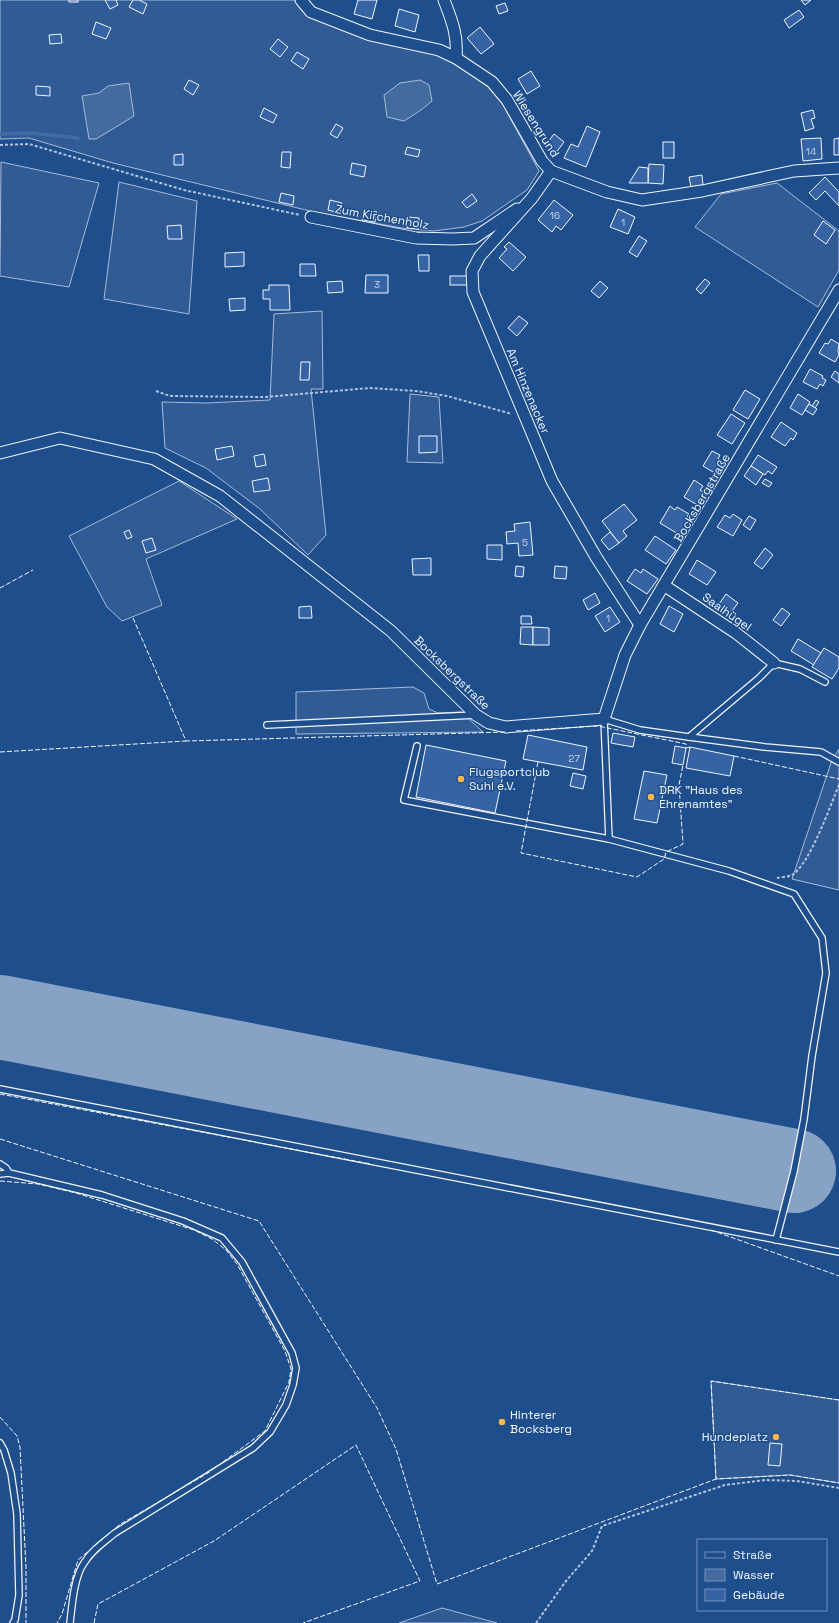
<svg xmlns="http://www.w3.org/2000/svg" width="839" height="1623" font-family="'Space Grotesk',sans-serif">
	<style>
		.built { fill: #305b95; stroke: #a8bbd7 }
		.water { fill: #446ba0; stroke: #a8bbd7 }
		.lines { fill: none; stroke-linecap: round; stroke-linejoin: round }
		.stream { stroke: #446ba0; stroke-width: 3.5 }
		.runway { stroke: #88a2c6; stroke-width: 84 }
		.building { fill: #3563a3; stroke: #f2f6ff }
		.lane-casing { stroke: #f2f6ff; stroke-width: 8 }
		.street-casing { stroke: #f2f6ff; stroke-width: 13 }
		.path { stroke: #b3c4dc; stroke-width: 2; stroke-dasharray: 3 2; stroke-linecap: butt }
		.lane { stroke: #1f4e8c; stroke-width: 5.5 }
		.street { stroke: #1f4e8c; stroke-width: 11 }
		.fence { stroke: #f2f6ff; stroke-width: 1; stroke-dasharray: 5 2; stroke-linecap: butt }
		.poi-dot { fill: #ffb74d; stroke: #1f4e8c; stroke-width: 1.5 }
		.labels { text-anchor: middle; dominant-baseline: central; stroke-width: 3; stroke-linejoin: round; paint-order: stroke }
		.number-label { font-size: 10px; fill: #c3d1e8 }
		.street-label { font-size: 12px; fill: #f2f6ff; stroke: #1f4e8c }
		.poi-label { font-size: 12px; fill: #f2f6ff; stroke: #1f4e8c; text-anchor: start }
	</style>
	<rect width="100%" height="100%" fill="#1f4e8c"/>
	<g class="built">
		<polygon points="0,0 294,0 307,16 369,40 437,55 465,69 487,86 502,103 539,171 527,190 482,221 464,227 434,231 401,228 310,211 113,163 29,138 0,139"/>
		<polygon points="1,162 99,183 69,287 0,276"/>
		<polygon points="119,182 197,201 189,314 104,299"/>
		<polygon points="777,183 839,231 839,270 818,307 695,227 721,194"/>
		<polygon points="322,311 323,389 311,389 326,535 308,555 260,509 206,468 165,448 162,402 207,403 270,400 274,314"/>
		<polygon points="410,394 439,397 443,463 407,462"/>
		<polygon points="179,481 237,519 146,559 162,605 122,621 107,607 69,536"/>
		<polygon points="413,687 424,693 429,709 438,713 461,712 483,732 296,734 296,692"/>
		<polygon points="839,749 839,890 792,879 832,760"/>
		<polygon points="711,1381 839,1400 839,1483 790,1475 716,1479"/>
		<polygon points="442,1608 497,1623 399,1623"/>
	</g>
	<g class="water">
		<polygon points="420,80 429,85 432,101 421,110 404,121 387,117 384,95 400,83"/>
		<polygon points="129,83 134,116 96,139 89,139 82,96 99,93 108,86"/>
	</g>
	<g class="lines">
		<polyline class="stream" points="0,134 30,133 78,138"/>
		<polyline class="runway" points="0,1017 794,1171"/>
	</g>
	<g class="building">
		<rect x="69" y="0" width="9" height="2"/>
		<polygon points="105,0 116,0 118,5 110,9"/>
		<polygon points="133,0 139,0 147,4 143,14 129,7"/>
		<polygon points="358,0 377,0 372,19 354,14"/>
		<polygon points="801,0 811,0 805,5"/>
		<polygon points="505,3 508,11 499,14 496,6"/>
		<polygon points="399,9 419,15 415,32 395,26"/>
		<polygon points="799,10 804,17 789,28 784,20"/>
		<polygon points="96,22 111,28 106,39 92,34"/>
		<polygon points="480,27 494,44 481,54 467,38"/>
		<polygon points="61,34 62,43 50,44 49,35"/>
		<polygon points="278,39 288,47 280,57 270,49"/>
		<polygon points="297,52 309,59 303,69 291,61"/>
		<polygon points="531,71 540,86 527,94 518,79"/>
		<polygon points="189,80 199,85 193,95 184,89"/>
		<polygon points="36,86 50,87 50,96 36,95"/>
		<polygon points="264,108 277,115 273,123 260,117"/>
		<polygon points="813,110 815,118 811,119 814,128 805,131 801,113"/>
		<polygon points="336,124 343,128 337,138 330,134"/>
		<polygon points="587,126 600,132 586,167 564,158 571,144 578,147"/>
		<polygon points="554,134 564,142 555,154 545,146"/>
		<polygon points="821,138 822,159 803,161 801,139"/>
		<polygon points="839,138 839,155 834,155 834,139"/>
		<rect x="663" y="142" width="11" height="16"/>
		<polygon points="407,147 420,150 418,157 405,154"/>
		<polygon points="282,152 291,152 290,168 281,167"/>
		<polygon points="183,154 183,165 174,165 174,155"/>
		<polygon points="352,163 366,166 364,177 350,174"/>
		<polygon points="649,164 664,165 663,184 648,183"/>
		<polygon points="639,167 648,168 648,183 629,183"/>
		<polygon points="702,175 703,185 691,187 689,177"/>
		<polygon points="825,177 839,192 839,206 825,191 816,200 809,193"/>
		<polygon points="281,193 294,196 293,205 279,202"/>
		<polygon points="472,194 477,201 467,208 462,202"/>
		<polygon points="330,200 342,203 340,213 328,210"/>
		<polygon points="554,200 573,215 561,230 556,226 552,232 538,220"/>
		<polygon points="618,209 635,217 628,234 610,227"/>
		<polygon points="364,210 377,212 375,222 362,220"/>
		<polygon points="408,217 419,218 419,229 407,228"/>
		<polygon points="823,221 835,230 826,244 814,235"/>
		<polygon points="181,225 182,239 168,239 167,226"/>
		<polygon points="639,236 647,241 637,257 629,252"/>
		<polygon points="509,242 526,257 513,271 499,258 507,249 504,247"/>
		<polygon points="244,252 244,266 225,267 225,253"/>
		<polygon points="418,255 429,255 429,271 419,271"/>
		<polygon points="300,264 315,264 316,276 300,276"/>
		<polygon points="366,275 388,275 388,293 365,293"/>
		<rect x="450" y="276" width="17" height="9"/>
		<polygon points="705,279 710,283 701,294 696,289"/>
		<polygon points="342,281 343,292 328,293 327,282"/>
		<polygon points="600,281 608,288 599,298 591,291"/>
		<polygon points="269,285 289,285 290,310 270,310 270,299 263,299 263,290 269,290"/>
		<polygon points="245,298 245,310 230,311 229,299"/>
		<polygon points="519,316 528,323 517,336 508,328"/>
		<polygon points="831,339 839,344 838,351 839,355 835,362 819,353 825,343 828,344"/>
		<polygon points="301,362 310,362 309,380 300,380"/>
		<polygon points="810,369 823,376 822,378 826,380 823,386 820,384 817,389 803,382"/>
		<polygon points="835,371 839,374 839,383 831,377"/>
		<polygon points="745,390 760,399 748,419 733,410"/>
		<polygon points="798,394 810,402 802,415 790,408"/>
		<polygon points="816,400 819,402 815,408 812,406"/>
		<polygon points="809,404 817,409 813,415 805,410"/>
		<polygon points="731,414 745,423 732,444 717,435"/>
		<polygon points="781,422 797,433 793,440 791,438 785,446 771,437"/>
		<polygon points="419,436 437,436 437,452 419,453"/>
		<polygon points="232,446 234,456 217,460 215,449"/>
		<polygon points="712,451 720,455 718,459 725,463 718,475 703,466"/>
		<polygon points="264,454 266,465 256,467 254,456"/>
		<polygon points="758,455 777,467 772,474 768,471 765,475 751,466"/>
		<polygon points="751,466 763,474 756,485 744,476"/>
		<polygon points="268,478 270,490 254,492 252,481"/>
		<polygon points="765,479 772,483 769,487 762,483"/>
		<polygon points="694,480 703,486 700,490 707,494 699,506 684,497"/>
		<polygon points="624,504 637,520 623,531 627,536 619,543 602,521"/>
		<polygon points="670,506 675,510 677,507 689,514 687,516 693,520 683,537 660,523"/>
		<polygon points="733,514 742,520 733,536 717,527 725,515 730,518"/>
		<polygon points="749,516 756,520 750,530 743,525"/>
		<polygon points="530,522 533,555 519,556 518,543 507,544 506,532 515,531 514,524"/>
		<polygon points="129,530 132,537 127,539 124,532"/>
		<polygon points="610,532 619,543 609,550 601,540"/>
		<polygon points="655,536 676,550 666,564 645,550"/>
		<polygon points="152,538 156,550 146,553 142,541"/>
		<polygon points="487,545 502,545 502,560 487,559"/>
		<polygon points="765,548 773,555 762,569 754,563"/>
		<polygon points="431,558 431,575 413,575 412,559"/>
		<polygon points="697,560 716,572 707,585 689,574"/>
		<polygon points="516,566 524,567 523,577 515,576"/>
		<polygon points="555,566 567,567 566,579 554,578"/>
		<polygon points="635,569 641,573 643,569 658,579 647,594 627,581"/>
		<polygon points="595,593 600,603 588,610 583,600"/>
		<polygon points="726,594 738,603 729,615 717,607"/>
		<polygon points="311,606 312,618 299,618 299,607"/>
		<polygon points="669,606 683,614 674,632 660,624"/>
		<polygon points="610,607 620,622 605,632 595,616"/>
		<polygon points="782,608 790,614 781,626 773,620"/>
		<polygon points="521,616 531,616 532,624 521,624"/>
		<polygon points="521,627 533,627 533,645 520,644"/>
		<polygon points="533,627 549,628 549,645 533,645"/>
		<polygon points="798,639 821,653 814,665 791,651"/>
		<polygon points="824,648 839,657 839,668 832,679 812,667"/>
		<polygon points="613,733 635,737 633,747 611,743"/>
		<polygon points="528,735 587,747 583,770 523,759"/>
		<polygon points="426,745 506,761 495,813 416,797"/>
		<polygon points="675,746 686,748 683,765 672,763"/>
		<polygon points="690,747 734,756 730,776 686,768"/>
		<polygon points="644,771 667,775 657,823 634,819"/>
		<polygon points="573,773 586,776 583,789 570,786"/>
		<polygon points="770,1443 782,1444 780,1466 768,1465"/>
	</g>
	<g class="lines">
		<defs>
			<g id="lane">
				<polyline points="267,725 476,715"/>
				<polyline points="689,737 765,747 821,752 839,762"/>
				<polyline points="417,746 404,800 609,839 604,719 640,730 689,737 759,678 774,663 800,669 825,682"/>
				<polyline points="609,839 729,871 794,894 822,938 826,973 812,1056 804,1119 794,1171 776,1240"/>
				<polyline points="0,1089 839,1252"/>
				<path d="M0,1164L6,1168L9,1173L102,1195L183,1221L222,1238L242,1262L292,1353L296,1368L293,1385L286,1405L270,1432L253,1448L115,1533C104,1542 92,1550 84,1563C74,1577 72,1605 70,1623"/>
				<polyline points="0,1174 9,1173"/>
				<polyline points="0,1443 4,1450 11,1473 17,1514 19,1595 15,1620 13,1623"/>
			</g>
			<g id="street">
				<polyline points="301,0 311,12 370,35 439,50 456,58 492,82 507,100 542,161 551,171 607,192 642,200 702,191 794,171 839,168"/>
				<path d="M444,0C452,21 458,35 456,58"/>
				<polyline points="551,171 532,198 480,256 472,271 473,292 552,481 596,557 640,625"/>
				<polyline points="311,217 416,238 453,239 474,238 517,209"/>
				<polyline points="0,453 60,438 154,459 220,496 391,631 476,715 489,723 506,727 604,719 625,655 640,625 839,290"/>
				<polyline points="665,586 736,633 774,663"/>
			</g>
		</defs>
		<use href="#lane" class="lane-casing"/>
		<use href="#street" class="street-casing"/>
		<g class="path">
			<polyline points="0,145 29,144 184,190 300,215"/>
			<polyline points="156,391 170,396 265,397 370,388 416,391 447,396 512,414"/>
			<path d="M777,878C781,877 788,877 792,875C810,864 830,806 839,785"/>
			<polyline points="536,1623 566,1581 592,1551 602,1526 725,1485 765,1480 797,1481 839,1488"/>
		</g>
		<use href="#lane" class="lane"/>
		<use href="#street" class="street"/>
		<g class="fence">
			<polyline points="0,588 33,570"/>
			<polyline points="133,618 186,741 506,732"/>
			<polyline points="516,731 598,726 686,744 686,748 690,747"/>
			<polyline points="0,752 186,741"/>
			<polyline points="734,756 839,779"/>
			<polyline points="538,762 521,853 637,877 664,859 666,852 683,844 679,785 683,765"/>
			<polyline points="0,1094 371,1164"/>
			<polyline points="0,1139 259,1221 377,1408 396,1449 437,1584 716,1479"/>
			<polyline points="0,1181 38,1184 76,1193 194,1230 212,1239 226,1250 237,1264 285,1351 291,1369 289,1382 265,1431 208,1473 119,1525 78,1560 62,1614 57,1623"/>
			<polyline points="711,1230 839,1276"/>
			<polyline points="839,1400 711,1381 716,1479 790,1475 839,1483"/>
			<polyline points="0,1417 17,1436 20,1447 26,1568 26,1623"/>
			<polyline points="94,1623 98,1604 214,1541 356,1445 420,1581 303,1623"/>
		</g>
	</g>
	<g class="poi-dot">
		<circle cx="461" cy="779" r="4"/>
		<circle cx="651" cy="797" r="4"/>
		<circle cx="502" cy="1422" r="4"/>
		<circle cx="776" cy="1437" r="4"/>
	</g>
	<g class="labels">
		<g class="number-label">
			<text x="811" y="151">14</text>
			<text x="555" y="215">16</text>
			<text x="623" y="222">1</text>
			<text x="377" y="284">3</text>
			<text x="525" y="542">5</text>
			<text x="608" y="618">1</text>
			<text x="574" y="758">27</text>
		</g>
		<g class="street-label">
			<text transform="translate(536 124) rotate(58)">Wiesengrund</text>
			<text transform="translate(382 217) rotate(10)">Zum Kirchenholz</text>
			<text transform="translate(528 391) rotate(67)">Am Hinzenacker</text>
			<text transform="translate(702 498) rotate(-60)">Bocksbergstraße</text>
			<text transform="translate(727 612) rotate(35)">Saalhügel</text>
			<text transform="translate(452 673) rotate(44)">Bocksbergstraße</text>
		</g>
		<g class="poi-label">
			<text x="469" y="772">Flugsportclub<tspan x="469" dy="14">Suhl e.V.</tspan></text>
			<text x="659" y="790">DRK "Haus des<tspan x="659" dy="14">Ehrenamtes"</tspan></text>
			<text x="510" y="1415">Hinterer<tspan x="510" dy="14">Bocksberg</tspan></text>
			<text x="768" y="1437" text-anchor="end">Hundeplatz</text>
		</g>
	</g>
	<rect x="697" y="1539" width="130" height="72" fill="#1f4e8c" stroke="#7391ba"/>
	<rect x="705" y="1552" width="20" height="6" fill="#1f4e8c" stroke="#7391ba"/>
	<text x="733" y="1559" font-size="12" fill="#f2f6ff">Straße</text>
	<rect x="705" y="1569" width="20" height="12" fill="#446ba0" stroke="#7391ba"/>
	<text x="733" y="1579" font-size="12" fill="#f2f6ff">Wasser</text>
	<rect x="705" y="1589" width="20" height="12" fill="#3563a3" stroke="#7391ba"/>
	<text x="733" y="1599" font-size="12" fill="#f2f6ff">Gebäude</text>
</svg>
